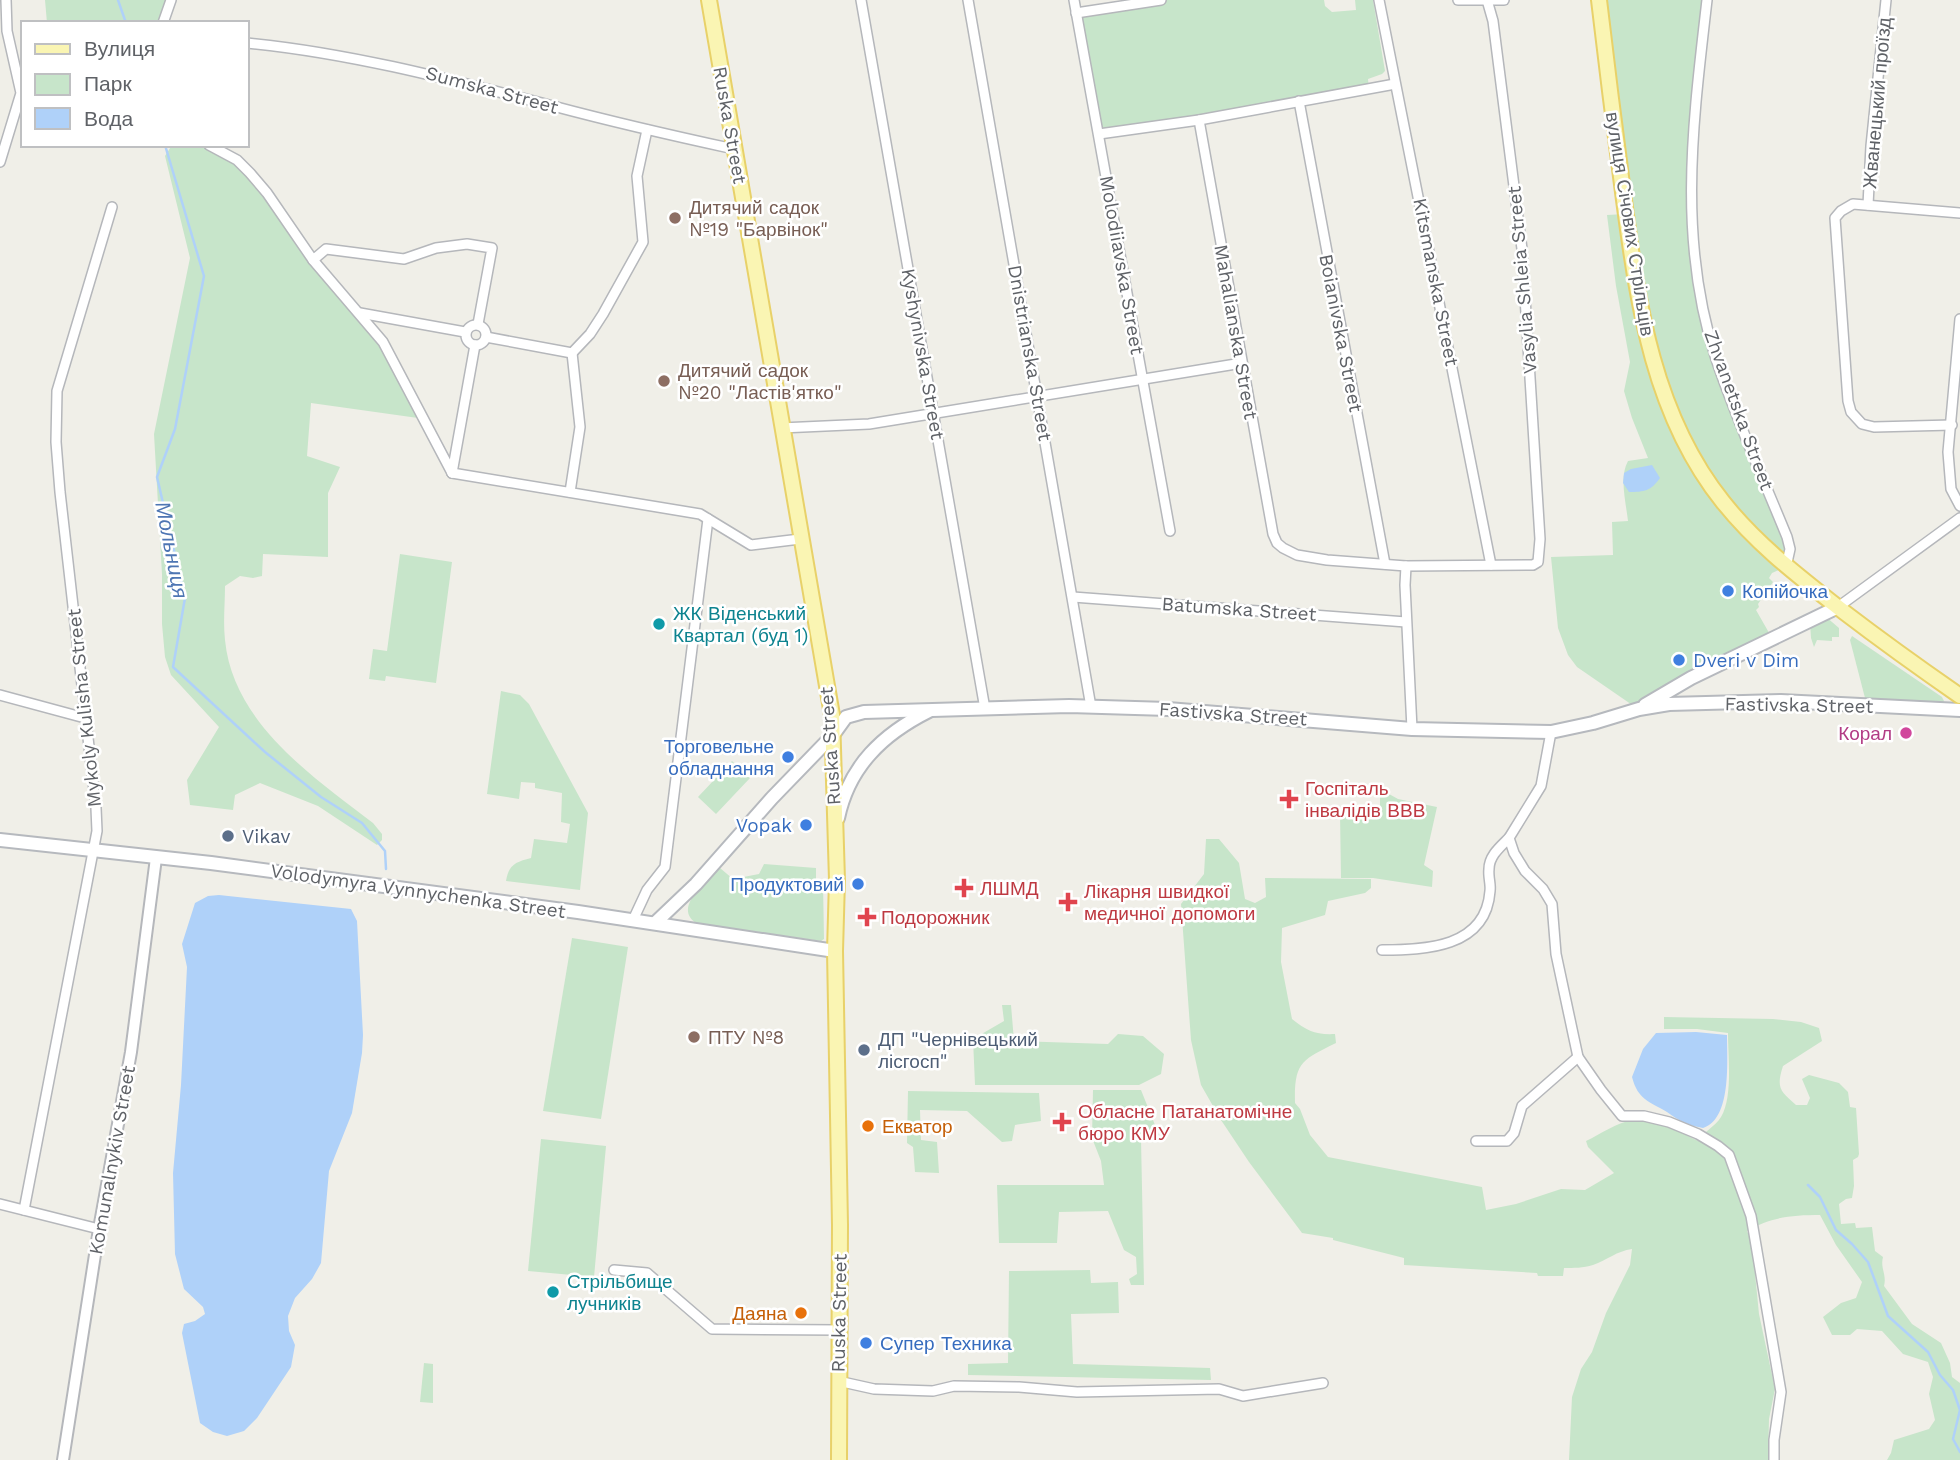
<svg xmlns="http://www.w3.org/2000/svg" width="1960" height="1460" font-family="'Work Sans',sans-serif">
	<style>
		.green { fill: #c7e5ca }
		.water { fill: #afd1f9 }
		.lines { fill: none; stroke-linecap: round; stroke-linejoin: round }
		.stream { stroke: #afd1f9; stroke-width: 2.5 }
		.minor-casing { stroke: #b5b7bb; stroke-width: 12 }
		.tertiary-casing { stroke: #b5b7bb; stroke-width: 14 }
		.secondary-casing { stroke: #b6b9be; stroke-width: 16 }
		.primary-casing { stroke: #e8d169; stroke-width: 18 }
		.minor { stroke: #fff; stroke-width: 9 }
		.tertiary { stroke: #fff; stroke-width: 10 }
		.secondary { stroke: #fff; stroke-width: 12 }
		.primary { stroke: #faf5b3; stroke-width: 14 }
		.education-dot { fill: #8d6e63; stroke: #fff; stroke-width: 2.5 }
		.shop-dot { fill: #3f7fe0; stroke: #fff; stroke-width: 2.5 }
		.culture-dot { fill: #0f9aa8; stroke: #fff; stroke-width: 2.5 }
		.hotel-dot { fill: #d1479c; stroke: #fff; stroke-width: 2.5 }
		.health-dot { fill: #e0444e; stroke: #fff; stroke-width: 2.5 }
		.service-dot { fill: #5c6f8a; stroke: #fff; stroke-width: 2.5 }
		.food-dot { fill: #e8710a; stroke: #fff; stroke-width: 2.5 }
		.labels { text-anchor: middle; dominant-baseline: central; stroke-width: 5; stroke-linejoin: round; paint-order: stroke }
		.street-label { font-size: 19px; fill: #5f6267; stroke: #fff }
		.education-label { font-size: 19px; fill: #785e54; stroke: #fff; text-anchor: start }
		.shop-label { font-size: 19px; fill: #366cbe; stroke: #fff; text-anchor: start }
		.culture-label { font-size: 19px; fill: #0d838f; stroke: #fff; text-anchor: start }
		.hotel-label { font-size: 19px; fill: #b23c85; stroke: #fff; text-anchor: end }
		.health-label { font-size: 19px; fill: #be3a42; stroke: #fff; text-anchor: start }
		.service-label { font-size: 19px; fill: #4e5e75; stroke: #fff; text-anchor: start }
		.food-label { font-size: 19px; fill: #c56008; stroke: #fff; text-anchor: start }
		.water-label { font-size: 21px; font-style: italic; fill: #4e76b3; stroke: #fff }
	</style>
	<rect width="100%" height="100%" fill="#f0efe8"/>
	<g class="green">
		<polygon points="45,0 171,0 163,23 47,23"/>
		<polygon points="1159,0 1324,0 1325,6 1332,12 1356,10 1355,0 1373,0 1385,71 1382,74 1368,79 1369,89 1099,135 1076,13"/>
		<path d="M1599,0H1707L1700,63L1692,239L1716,359L1787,538L1786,567L1772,573L1769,578L1773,582L1758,604L1759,607L1756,610L1772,638L1638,709L1577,667L1568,655L1558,628L1551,557L1613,555L1612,522L1628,521C1626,503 1619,477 1628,461L1648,458L1632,418L1624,391L1630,362L1616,286L1607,215L1625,214Z"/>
		<path d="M172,145H210L237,160L380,343L418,418L311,403L307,456L340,467L328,493V557L263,554L262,576L253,578L240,576L225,586C225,604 223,622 225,640C233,723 313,777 373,823L382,834V840L377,845L318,806L260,783L235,795L233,810L190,805L187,780L219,727L171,675L165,657L162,624V574L154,434L190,258L165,156Z"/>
		<polygon points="400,554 452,562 436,683 386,676 385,681 369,679 373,649 387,651"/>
		<polygon points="1825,616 1839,628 1839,637 1832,637 1832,641 1817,640 1814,647 1811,638 1810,623"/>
		<polygon points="1852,636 1942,697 1944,701 1942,704 1871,701 1865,698 1850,640"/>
		<path d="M501,691L520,695L529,704L588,813L580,890L506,881C509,864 516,862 531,858L534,839L567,843L570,824L561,822L562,793L535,788V783L521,782L519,799L487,794Z"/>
		<polygon points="732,761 750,778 716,814 698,797"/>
		<polygon points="1380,789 1398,799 1437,807 1424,865 1433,871 1432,887 1373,878 1341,878 1340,813 1380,812"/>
		<path d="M1206,839H1219L1239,863L1245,899L1255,903L1266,897L1265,878L1371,879V888L1365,893L1328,901L1325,915L1282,928L1281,962L1292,1019C1307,1031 1316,1035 1335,1034L1336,1043C1302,1060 1294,1062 1295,1103L1300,1109L1310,1135L1328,1157L1482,1187L1486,1210L1516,1204L1561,1189L1585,1190L1614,1173L1588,1147L1586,1141C1601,1134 1617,1122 1633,1120C1655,1116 1679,1132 1698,1141C1704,1131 1715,1127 1721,1117C1733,1097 1728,1057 1728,1033L1697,1029H1664V1017L1773,1019L1801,1022L1819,1028L1822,1041L1783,1066C1776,1088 1780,1091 1796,1105H1807L1810,1098L1802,1079L1809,1075L1839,1083L1848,1092L1850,1107L1856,1108L1859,1154L1858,1157L1853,1160L1854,1186L1852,1198L1846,1199L1839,1204L1841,1224L1855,1223L1856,1228L1872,1227L1875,1251L1883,1257C1880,1268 1887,1275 1884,1286L1912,1324L1941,1343L1950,1363L1952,1377L1960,1383V1460H1887L1891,1453L1894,1440L1929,1429L1935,1420L1929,1394L1933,1377L1928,1362L1903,1354L1882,1331L1857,1329L1850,1335H1832L1823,1317L1841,1303L1856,1298L1862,1282L1836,1245L1820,1215C1792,1215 1771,1217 1747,1231L1752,1243L1759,1314L1775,1389L1769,1419L1768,1460H1569L1572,1397L1581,1369L1592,1352L1606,1313L1630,1265L1632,1249C1617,1251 1607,1260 1593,1265C1583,1268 1574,1268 1564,1268L1563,1276H1538L1537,1273L1404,1265V1258L1333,1240V1238L1302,1233L1249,1162L1221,1120L1201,1085L1191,1040L1181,904L1204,874Z"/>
		<path d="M764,864L816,868V882L823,883L824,939L821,941L696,923C672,907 708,881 720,868L733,879L759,874Z"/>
		<polygon points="572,938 628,947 601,1119 543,1111"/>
		<polygon points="1002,1005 1011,1005 1014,1041 1108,1044 1118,1034 1143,1036 1164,1054 1161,1074 1139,1085 975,1085 973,1039 1004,1021"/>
		<polygon points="1093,1090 1141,1090 1159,1135 1141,1139 1144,1285 1131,1285 1129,1279 1137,1274 1136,1257 1124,1250 1108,1211 1059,1212 1057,1243 999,1243 997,1185 1104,1185 1101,1161 1092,1138"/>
		<polygon points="908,1091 1039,1093 1041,1121 1015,1125 1012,1141 1002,1142 967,1111 920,1110 921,1140 937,1142 939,1173 915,1172 913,1147 907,1143"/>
		<polygon points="541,1139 606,1146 594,1277 528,1271"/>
		<polygon points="1090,1270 1091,1283 1118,1282 1119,1313 1071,1314 1073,1364 1210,1368 1211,1380 968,1375 968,1364 1008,1363 1009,1271"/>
		<polygon points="424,1363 433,1364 433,1403 420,1402"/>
	</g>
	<g class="water">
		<path d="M1652,465L1660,478C1651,491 1644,492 1629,492L1623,483L1624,473L1631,469Z"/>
		<polygon points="219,895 351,909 357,921 363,1035 362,1053 352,1113 329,1171 321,1263 312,1279 295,1298 288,1316 289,1331 295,1345 291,1367 257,1418 244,1431 227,1436 213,1432 200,1423 182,1333 184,1324 195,1321 205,1314 203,1307 184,1289 175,1254 173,1173 181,1085 187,967 182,944 195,903 208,896"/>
		<path d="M1696,1032L1727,1035C1727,1060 1732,1119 1703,1128C1686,1125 1680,1121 1667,1112C1649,1101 1638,1100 1632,1077L1643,1049L1656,1033Z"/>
	</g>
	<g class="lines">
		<g class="stream">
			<polyline points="118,0 126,23"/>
			<polyline points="165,145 204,276 175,429 157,477 185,598 173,667 265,752 321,797 362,823 385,851 386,869"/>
			<polyline points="1808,1185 1820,1197 1836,1230 1852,1244 1868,1262 1888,1316 1928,1352 1940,1375 1953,1390 1960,1410 1953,1439 1960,1452"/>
		</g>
		<defs>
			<g id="minor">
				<polyline points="861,0 985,709"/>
				<polyline points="968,0 1091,707"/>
				<polyline points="1074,0 1170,531"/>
				<polyline points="1379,0 1491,565"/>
				<polyline points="1458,0 1504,0"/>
				<path d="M1707,0C1693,122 1677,239 1716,359C1736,419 1763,478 1787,537L1790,549L1786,567"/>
				<polyline points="1076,13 1161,0"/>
				<polyline points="163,23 171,0"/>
				<path d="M247,43C351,53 452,80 553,106C613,122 674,136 734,149"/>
				<polyline points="1299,101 1385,564"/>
				<polyline points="1199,120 1273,534 1277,543 1283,548 1297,555 1327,560 1406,566 1533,565 1538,562 1540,539 1522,249 1493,21 1487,0"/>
				<polyline points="1099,134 1199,120 1395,84"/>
				<polyline points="209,145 237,160 250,173 267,193 313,260 383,342 452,473"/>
				<polyline points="0,162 21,93 7,31 6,0"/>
				<polyline points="1868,205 1871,146 1886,0"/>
				<polyline points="313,260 326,249 404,259 436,248 467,244 492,248 478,324"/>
				<polyline points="360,313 465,332"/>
				<polyline points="1960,319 1948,452 1951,489 1960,506"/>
				<circle cx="476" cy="335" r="10"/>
				<polyline points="486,337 572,353 590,334 603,314 643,242 637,176 647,130"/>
				<polyline points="1952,425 1874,427 1862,424 1851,412 1848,401 1835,218 1841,211 1853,204 1960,213"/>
				<polyline points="781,428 869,424 1242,363"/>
				<polyline points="452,473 700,514 751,545 800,539"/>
				<polyline points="452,473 475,345"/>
				<polyline points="570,492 580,427 572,353"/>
				<polyline points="1406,566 1405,585 1412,729"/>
				<polyline points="1073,597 1406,622"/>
				<polyline points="1838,607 1960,518"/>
				<polyline points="0,695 85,718"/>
				<polyline points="1551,732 1541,786 1509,838 1514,853 1525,871 1543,889 1552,904 1556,954 1578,1057 1601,1090 1622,1116 1644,1116 1669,1122 1698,1134 1718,1146 1729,1155 1751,1216 1781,1392 1774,1440 1774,1460"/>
				<polyline points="633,920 647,890 665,867 708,519"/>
				<path d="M1382,950C1425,950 1486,948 1490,891C1491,884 1488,877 1489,869C1489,856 1500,847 1509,838"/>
				<polyline points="1476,1141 1507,1141 1514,1133 1522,1106 1578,1057"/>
				<polyline points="0,1204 99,1229"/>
				<polyline points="24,1210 97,831 96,808 60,492 56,442 57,391 112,207"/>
				<polyline points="614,1270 647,1273 712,1329 839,1330"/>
				<polyline points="838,1381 874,1389 933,1391 954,1386 1019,1387 1077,1392 1219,1389 1243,1396 1323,1383"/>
			</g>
			<polyline id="tertiary" points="63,1460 99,1229 131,1052 156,858"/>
			<g id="secondary">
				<polyline points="1645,705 1691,678 1838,607"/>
				<path d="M838,818C849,766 883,734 929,711"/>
				<polyline points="0,840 211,863 578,912 835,951"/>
				<polyline points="655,923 696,884 772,798 833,735 846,717 864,712 1069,706 1168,709 1412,729 1551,732 1593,723 1639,709 1669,704 1781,701 1960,710"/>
			</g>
			<g id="primary">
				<polyline points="709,0 832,715 837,880 835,951 840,1225 839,1460"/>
				<path d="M1599,0C1607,67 1615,133 1624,200C1638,306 1654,416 1723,502C1758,546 1801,578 1844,612C1882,641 1921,669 1960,696"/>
			</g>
		</defs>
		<use href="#minor" class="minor-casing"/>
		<use href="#tertiary" class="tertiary-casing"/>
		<use href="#secondary" class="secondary-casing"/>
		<use href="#primary" class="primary-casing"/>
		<use href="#minor" class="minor"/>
		<use href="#tertiary" class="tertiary"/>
		<use href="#secondary" class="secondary"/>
		<use href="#primary" class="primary"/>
	</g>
	<g class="education-dot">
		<circle cx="675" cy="218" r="7"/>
		<circle cx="664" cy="381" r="7"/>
		<circle cx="694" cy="1037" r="7"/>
	</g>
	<g class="shop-dot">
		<circle cx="1728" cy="591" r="7"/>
		<circle cx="1679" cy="660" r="7"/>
		<circle cx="788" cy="757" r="7"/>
		<circle cx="806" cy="825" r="7"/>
		<circle cx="858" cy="884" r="7"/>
		<circle cx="866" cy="1343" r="7"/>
	</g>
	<g class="culture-dot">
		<circle cx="659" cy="624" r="7"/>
		<circle cx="553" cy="1292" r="7"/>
	</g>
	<circle class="hotel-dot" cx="1906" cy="733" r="7"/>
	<g class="health-dot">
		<path d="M1285.5 788.5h7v7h7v7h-7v7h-7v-7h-7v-7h7z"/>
		<path d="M960.5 877.5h7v7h7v7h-7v7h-7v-7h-7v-7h7z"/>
		<path d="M1064.5 891.5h7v7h7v7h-7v7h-7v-7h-7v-7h7z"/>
		<path d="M863.5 906.5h7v7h7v7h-7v7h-7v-7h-7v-7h7z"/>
		<path d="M1058.5 1111.5h7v7h7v7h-7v7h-7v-7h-7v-7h7z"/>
	</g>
	<g class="service-dot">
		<circle cx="228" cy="836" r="7"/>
		<circle cx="864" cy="1050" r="7"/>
	</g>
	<g class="food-dot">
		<circle cx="868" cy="1126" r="7"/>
		<circle cx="801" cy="1313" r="7"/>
	</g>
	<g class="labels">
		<g class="street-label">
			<text transform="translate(492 90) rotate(15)">Sumska Street</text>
			<text transform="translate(1877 103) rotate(-85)">Жванецький проїзд</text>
			<text transform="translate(730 125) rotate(80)">Ruska Street</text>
			<text transform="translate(1630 224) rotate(81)">вулиця Січових Стрільців</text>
			<text transform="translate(1122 265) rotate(80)">Molodiiavska Street</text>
			<text transform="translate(1522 280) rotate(-95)">Vasylia Shleia Street</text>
			<text transform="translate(1436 282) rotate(79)">Kitsmanska Street</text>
			<text transform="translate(1236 332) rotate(80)">Mahalianska Street</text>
			<text transform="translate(1341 333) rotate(79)">Boianivska Street</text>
			<text transform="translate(1030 353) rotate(80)">Dnistrianska Street</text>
			<text transform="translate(923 354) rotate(80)">Kyshynivska Street</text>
			<text transform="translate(1739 410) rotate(70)">Zhvanetska Street</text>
			<text transform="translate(1239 609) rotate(4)">Batumska Street</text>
			<text transform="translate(1799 705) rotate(1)">Fastivska Street</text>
			<text transform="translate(84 708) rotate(-96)">Mykoly Kulisha Street</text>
			<text transform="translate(1233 714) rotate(4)">Fastivska Street</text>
			<text transform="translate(830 746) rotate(-94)">Ruska Street</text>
			<text transform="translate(418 891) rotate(8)">Volodymyra Vynnychenka Street</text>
			<text transform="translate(112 1160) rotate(-80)">Komunalnykiv Street</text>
			<text transform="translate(839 1313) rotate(-89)">Ruska Street</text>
		</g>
		<g class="education-label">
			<text x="689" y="207">Дитячий садок<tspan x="689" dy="22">№19 "Барвінок"</tspan></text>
			<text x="678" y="370">Дитячий садок<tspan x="678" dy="22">№20 "Ластів'ятко"</tspan></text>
			<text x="708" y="1037">ПТУ №8</text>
		</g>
		<g class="shop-label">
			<text x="1742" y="591">Копійочка</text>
			<text x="1693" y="660">Dveri v Dim</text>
			<text x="774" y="746" text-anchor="end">Торговельне<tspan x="774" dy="22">обладнання</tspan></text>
			<text x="792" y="825" text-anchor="end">Vopak</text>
			<text x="844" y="884" text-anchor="end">Продуктовий</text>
			<text x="880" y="1343">Супер Техника</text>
		</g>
		<g class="culture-label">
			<text x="673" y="613">ЖК Віденський<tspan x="673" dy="22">Квартал (буд 1)</tspan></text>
			<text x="567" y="1281">Стрільбище<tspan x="567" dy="22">лучників</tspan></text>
		</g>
		<g class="hotel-label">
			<text x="1892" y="733">Корал</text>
		</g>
		<g class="health-label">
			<text x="1305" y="788">Госпіталь<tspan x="1305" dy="22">інвалідів ВВВ</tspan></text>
			<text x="980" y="888">ЛШМД</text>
			<text x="1084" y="891">Лікарня швидкої<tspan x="1084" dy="22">медичної допомоги</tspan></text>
			<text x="881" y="917">Подорожник</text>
			<text x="1078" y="1111">Обласне Патанатомічне<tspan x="1078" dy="22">бюро КМУ</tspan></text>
		</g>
		<g class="service-label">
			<text x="242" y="836">Vikav</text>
			<text x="878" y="1039">ДП "Чернівецький<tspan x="878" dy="22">лісгосп"</tspan></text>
		</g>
		<g class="food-label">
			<text x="882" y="1126">Екватор</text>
			<text x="787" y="1313" text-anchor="end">Даяна</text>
		</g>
		<g class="water-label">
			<text transform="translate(172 550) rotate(79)">Мольниця</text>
		</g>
	</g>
	<rect x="21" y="21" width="228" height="126" fill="#ffffff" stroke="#bfc0c2" stroke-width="2"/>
	<rect x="35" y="44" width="35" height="10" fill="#faf5b3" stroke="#bfc0c2" stroke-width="2"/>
	<text x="84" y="56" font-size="21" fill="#5f6267">Вулиця</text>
	<rect x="35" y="74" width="35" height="21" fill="#c7e5ca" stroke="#bfc0c2" stroke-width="2"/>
	<text x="84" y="91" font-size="21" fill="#5f6267">Парк</text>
	<rect x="35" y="108" width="35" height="21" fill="#afd1f9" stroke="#bfc0c2" stroke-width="2"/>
	<text x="84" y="126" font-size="21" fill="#5f6267">Вода</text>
</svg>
